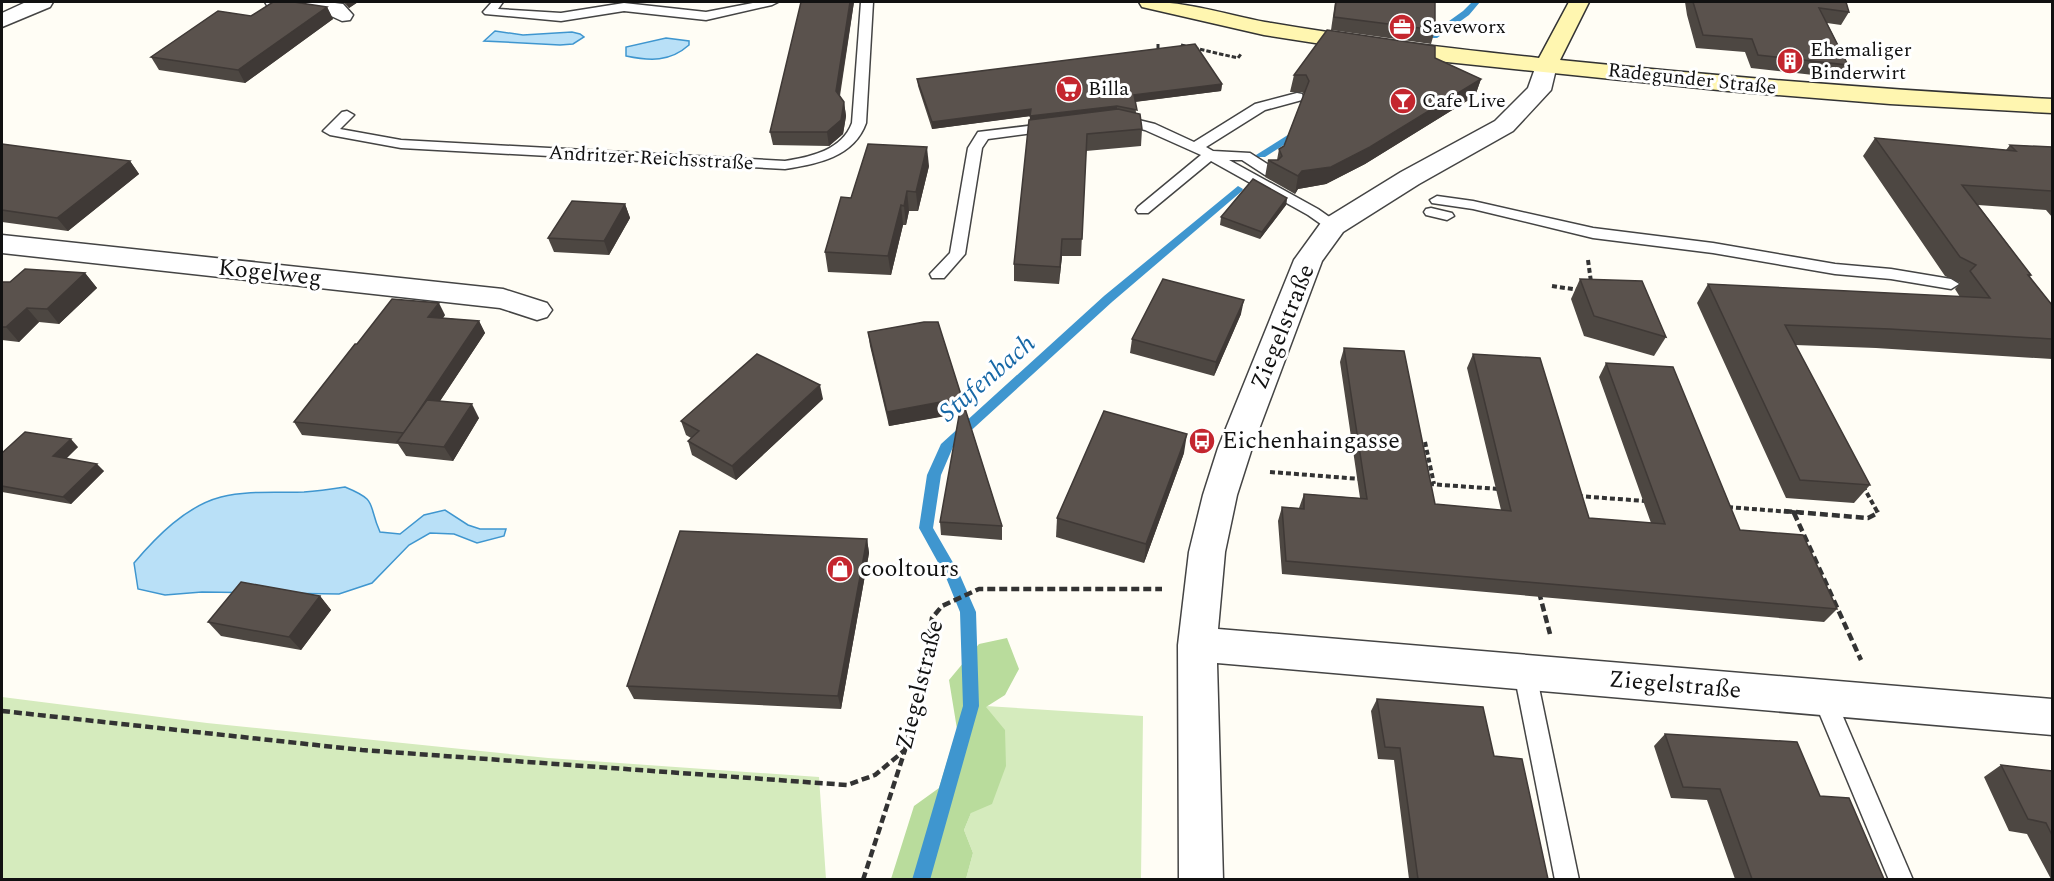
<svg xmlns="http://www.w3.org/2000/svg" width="2054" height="881" font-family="Spectral,serif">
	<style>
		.green { fill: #d5ebbd }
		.forest { fill: #b9dc9c }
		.water { fill: #b9e0f7; stroke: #3f96cf; stroke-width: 1.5 }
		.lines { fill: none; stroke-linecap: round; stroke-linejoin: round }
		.stream { fill: #3f96cf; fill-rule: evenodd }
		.lane-casing { stroke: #444; stroke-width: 3 }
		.street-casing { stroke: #444; stroke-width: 3 }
		.secondary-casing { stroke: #333; stroke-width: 3 }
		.path-far2 { stroke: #333; stroke-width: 3; stroke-dasharray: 4.5 2; stroke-linecap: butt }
		.path-far1 { stroke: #333; stroke-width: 4; stroke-dasharray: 5 3; stroke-linecap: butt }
		.path { stroke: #333; stroke-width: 4.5; stroke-dasharray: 8 4; stroke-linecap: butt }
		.lane { fill: #fff; fill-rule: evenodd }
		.street { fill: #fff; fill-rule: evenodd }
		.secondary { fill: #fff6b0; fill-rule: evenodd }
		.wall { fill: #4d4742 }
		.shaded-wall { fill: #3f3936 }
		.building { fill: #5a524d; stroke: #3f3936; stroke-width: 1.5 }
		.labels { text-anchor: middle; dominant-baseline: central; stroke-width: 6; stroke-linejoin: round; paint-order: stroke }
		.far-poi-label { font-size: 20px; fill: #111; stroke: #fff; text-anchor: start }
		.far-street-label { font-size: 20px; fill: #111; stroke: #fff }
		.street-label { font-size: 24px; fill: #111; stroke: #fff }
		.poi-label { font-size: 24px; fill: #111; stroke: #fff; text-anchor: start }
		.water-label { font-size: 26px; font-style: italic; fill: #1768a6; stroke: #fff }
	</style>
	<rect width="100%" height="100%" fill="#fffdf5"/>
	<g class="green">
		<polygon points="2,697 207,723 548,758 819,777 826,879 2,879"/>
		<polygon points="986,706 1143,716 1141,879 966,879 973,853 964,830 971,813"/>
	</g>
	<polygon class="forest" points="1007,638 1019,669 1005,695 986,707 1005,730 1006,766 992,804 971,813 964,830 973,853 966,879 891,879 914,806 939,788 957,729 949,680 979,644"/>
	<g class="water">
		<polygon points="495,31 523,35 572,32 580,34 584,37 573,44 560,45 484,41"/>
		<path d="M666,38L689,41V45C670,62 650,61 626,56V47Z"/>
		<path d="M345,487C379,501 367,503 380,532L400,534L424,515L445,510L468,525L480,529H506L504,536L477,543L454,534L430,533L409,545L372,583L339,594L202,592L165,595L138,589L134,563C156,537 186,506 221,497C248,490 277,493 304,492C318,491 332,489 345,487Z"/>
	</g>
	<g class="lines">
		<g class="stream">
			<polygon points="1472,2 1480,2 1469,15 1437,38 1431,38 1431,34 1463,11"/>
			<polygon points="1302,126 1306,127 1306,131 1265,157 1257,157 1256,155"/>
			<polygon points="1238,186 1243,189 1242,191 1112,302 953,447 941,475 933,528 959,573 976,612 979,706 930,880 912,880 963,706 960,612 945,575 919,528 927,475 941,444 1104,296"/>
		</g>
		<defs>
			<g id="lane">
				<polygon points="492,2 503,2 498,9 561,13 624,3 706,12 758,2 778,2 772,5 706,20 624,11 561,21 485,14 483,12"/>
				<path d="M861,2H873L866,123C854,157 817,164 785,169L401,148L330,135L323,131L342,112L347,111L354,115L340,129L401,140L785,161C811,157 842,150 852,123Z"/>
				<polygon points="1297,93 1302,94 1303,97 1302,100 1265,110 1206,147 1213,151 1250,153 1275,169 1277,172 1275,175 1265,175 1242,160 1229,160 1318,209 1338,223 1340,226 1338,229 1328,229 1308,215 1211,161 1148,213 1138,213 1136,210 1138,207 1201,155 1145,130 1113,122 1111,119 1113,116 1118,115 1155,124 1194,142 1255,104"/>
				<polygon points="1052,123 1057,124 1059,127 1057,130 988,139 982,148 965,254 944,278 932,278 930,274 950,253 968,148 978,132"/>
				<polygon points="1437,196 1473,201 1593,228 1713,243 1835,264 1891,269 1951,279 1959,284 1951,289 1891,279 1835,274 1713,253 1593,238 1473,209 1432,203 1430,200"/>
				<polygon points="1431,208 1452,213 1454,216 1447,220 1426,215 1424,212 1426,209"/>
				<polygon points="1525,664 1533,666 1536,673 1579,880 1555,880 1514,673 1517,666"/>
				<polygon points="1824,688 1832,691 1913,880 1889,880 1813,698 1816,691"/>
			</g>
			<g id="street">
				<polygon points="26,2 53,2 50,7 2,27 2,13"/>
				<polygon points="265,2 335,3 343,4 353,15 350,20 342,21 329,15 268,7"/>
				<polygon points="1546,58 1554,60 1557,65 1551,90 1513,131 1419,184 1343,232 1322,261 1252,448 1237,495 1225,552 1218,629 2052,699 2052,735 1217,663 1223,880 1179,880 1178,645 1189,552 1203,495 1218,448 1294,260 1323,220 1401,172 1495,121 1528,88 1538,60"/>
				<polygon points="2,235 503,289 547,303 552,310 547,317 537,320 500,308 2,253"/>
			</g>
			<path id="secondary" d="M1139,2C1182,0 1224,14 1265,22C1356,38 1447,48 1539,58L1569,2H1589L1560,60C1724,77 1888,90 2052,99V113L1890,104L1728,91L1418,59L1264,35L1142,7Z"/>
		</defs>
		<use href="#lane" class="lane-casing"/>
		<use href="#street" class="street-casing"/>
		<use href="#secondary" class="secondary-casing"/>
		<g class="path-far2">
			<polyline points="1158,44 1158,53"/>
			<polyline points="1181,45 1238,58 1241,54"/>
		</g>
		<g class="path-far1">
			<polyline points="1588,260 1591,282"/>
			<polyline points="1552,286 1579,290"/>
			<polyline points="1425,442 1434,484"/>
			<polyline points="1270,472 1361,479"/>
			<polyline points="1429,484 1499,489"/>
			<polyline points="1863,486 1878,513"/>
			<polyline points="1578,496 1645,501"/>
			<polyline points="1728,507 1803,513"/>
		</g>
		<g class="path">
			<polyline points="1784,511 1868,518 1878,513 1877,511"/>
			<polyline points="1794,513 1861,660"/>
			<polyline points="1539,592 1550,634"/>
			<polyline points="2,711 362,750 847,785 875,775 905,750"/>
			<polyline points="863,880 905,750 918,697 932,618 942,606 979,589 1162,589"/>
		</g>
		<use href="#lane" class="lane"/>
		<use href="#street" class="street"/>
		<use href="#secondary" class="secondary"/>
	</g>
	<g class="wall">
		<polygon points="335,2 358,2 349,8 343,2"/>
		<polygon points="854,2 840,96 844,102 846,116 843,134 829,146 773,145 770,132"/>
		<polygon points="1335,2 1435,2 1435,30 1431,44 1331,30"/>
		<polygon points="1685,2 1846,2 1849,12 1841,25 1827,23 1848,65 1840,78 1751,68 1745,52 1696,48 1687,15"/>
		<polygon points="327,7 333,19 245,83 159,70 151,57 251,16"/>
		<polygon points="1435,58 1481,79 1475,96 1365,164 1326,184 1298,189 1295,194 1265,177 1268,160 1277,160 1279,149 1284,146 1304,94 1302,92 1290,92 1294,75"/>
		<polygon points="917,79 1222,84 1221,91 1135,102 1136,113 1142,129 1141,146 1086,151 1081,256 1062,256 1059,284 1014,281 1014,264 1030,116 932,129 918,86"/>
		<polygon points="1875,138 2006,150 2010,145 2052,147 2052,217 2046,210 1978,205 2031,275 2030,277 2052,305 2052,359 1876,348 1795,345 1870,485 1854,503 1786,498 1697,303 1708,284 1960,297 1955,289 1960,283 1945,276 1863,156"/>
		<polygon points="2,144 130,161 139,174 68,231 2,222"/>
		<polygon points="929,166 918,211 909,211 906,225 903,225 891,275 828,272 825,252 851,198"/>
		<polygon points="1287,198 1286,205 1260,239 1220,225 1221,217"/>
		<polygon points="625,204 630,218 609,255 554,252 548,238"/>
		<polygon points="85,273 97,288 59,324 39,322 19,342 2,340 2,282 10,282"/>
		<polygon points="1580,279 1666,337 1654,356 1584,336 1571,299"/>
		<polygon points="1241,314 1214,376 1130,353 1132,339"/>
		<polygon points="445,315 443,318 479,321 485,333 440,401 479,418 453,461 406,456 398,444 302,435 294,422 357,344"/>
		<polygon points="938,322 1002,526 1002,540 941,535 940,522 960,413 889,426 870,346 868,332"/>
		<polygon points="1344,348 1435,504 1501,510 1467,368 1473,354 1589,518 1651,523 1599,377 1606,363 1740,530 1837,609 1824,622 1282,574 1278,521 1282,507 1299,508 1304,494 1360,498 1340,362"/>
		<polygon points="823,399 736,480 692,455 688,441 691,438 686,435 681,421"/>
		<polygon points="78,447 66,458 104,471 71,504 2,492 2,453"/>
		<polygon points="1184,453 1144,563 1056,537 1057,518"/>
		<polygon points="867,539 869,553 841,709 634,699 627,686"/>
		<polygon points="320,596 331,610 301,650 221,636 208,622"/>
		<polygon points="1377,699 1494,756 1548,879 1409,879 1394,760 1378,759 1371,711"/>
		<polygon points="1665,734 1820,796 1884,879 1735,879 1707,800 1671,798 1654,746"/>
		<polygon points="2001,765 2052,771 2052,879 2051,879 2027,834 2009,831 1984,777"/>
	</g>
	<g class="shaded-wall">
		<polygon points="346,2 358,2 349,8"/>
		<polygon points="850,2 854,2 838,104 836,91"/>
		<polygon points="327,7 333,19 245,83 238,70"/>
		<polygon points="1481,79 1475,96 1365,164 1326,184 1298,189 1295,194 1298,176 1302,171"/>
		<polygon points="1222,84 1221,91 1133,102 1134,95"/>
		<polygon points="844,102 846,116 843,134 829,146 827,132"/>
		<polygon points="1117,106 1117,113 1030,123 1030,116"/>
		<polygon points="1031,109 1031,116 932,129 932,122"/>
		<polygon points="927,147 929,166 918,211 916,192"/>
		<polygon points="130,161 139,174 68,231 57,218"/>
		<polygon points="907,191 909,211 906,225 904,206"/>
		<polygon points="1287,198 1286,205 1260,239 1262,232"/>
		<polygon points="625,204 630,218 609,255 604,241"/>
		<polygon points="901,205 903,225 891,275 888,256"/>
		<polygon points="1062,239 1062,256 1059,284 1060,267"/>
		<polygon points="85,273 97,288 59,324 47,309"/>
		<polygon points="1244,300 1241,314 1214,376 1216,362"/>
		<polygon points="439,303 445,315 435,329 428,317"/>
		<polygon points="27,308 39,322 19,342 6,327"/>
		<polygon points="479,321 485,333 411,445 404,433"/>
		<polygon points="820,385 823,399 736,480 732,466"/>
		<polygon points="962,398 963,413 889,426 887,412"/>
		<polygon points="472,404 479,418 453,461 444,447"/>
		<polygon points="1187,434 1184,453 1144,563 1146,544"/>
		<polygon points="71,439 78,447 61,464 53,456"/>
		<polygon points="97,464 104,471 71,504 63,497"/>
		<polygon points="867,539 869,553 841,709 838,696"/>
		<polygon points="320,596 331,610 301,650 289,637"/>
	</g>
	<g class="building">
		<polygon points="273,2 294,2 327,7 238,70 151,57 218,11 251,16"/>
		<polygon points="801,2 850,2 836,91 844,102 841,120 827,132 770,132"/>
		<polygon points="1336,2 1435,2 1435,30 1334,17"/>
		<polygon points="1693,2 1846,2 1849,12 1819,8 1848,65 1758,55 1752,39 1703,35"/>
		<polygon points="1327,30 1435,46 1435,58 1481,79 1370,147 1331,167 1302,171 1298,176 1268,160 1278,160 1282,156 1279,149 1284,146 1309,81 1306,75 1294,75"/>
		<polygon points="1195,44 1222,84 1134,95 1137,110 1117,106 1030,116 1031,109 932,122 917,79"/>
		<polygon points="1118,109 1140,114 1142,129 1087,134 1082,239 1062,239 1060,267 1014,264 1029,120"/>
		<polygon points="1875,138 2016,151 2010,145 2052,147 2052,191 1962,185 2031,275 2028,275 2052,305 2052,339 1890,329 1785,325 1870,485 1800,480 1708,284 1990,298 1970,271 1976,265 1960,257"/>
		<polygon points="2,144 130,161 57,218 2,210"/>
		<polygon points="868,144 927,147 916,192 907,191 904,206 901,205 888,256 825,252 841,197 851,198"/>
		<polygon points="1253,179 1287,198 1262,232 1221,217"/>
		<polygon points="572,201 625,204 604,241 548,238"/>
		<polygon points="25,269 85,273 47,309 27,308 6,327 2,327 2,282 10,282"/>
		<polygon points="1163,279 1244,300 1216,362 1132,339"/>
		<polygon points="1580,279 1642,281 1666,337 1594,316"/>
		<polygon points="392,299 439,303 428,317 479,321 404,433 294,422 355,344 357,344"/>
		<polygon points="924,322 938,322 962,398 887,412 868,332"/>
		<polygon points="1344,348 1404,351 1435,504 1511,511 1473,354 1540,358 1589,518 1665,524 1606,363 1673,367 1740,530 1803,535 1837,609 1286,561 1282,507 1304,509 1304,494 1367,499"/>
		<polygon points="757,354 820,385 732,466 688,441 699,431 681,421"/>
		<polygon points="962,399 1002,526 940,522"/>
		<polygon points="427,400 472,404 444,447 397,442"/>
		<polygon points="1104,411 1187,434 1146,544 1057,518"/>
		<polygon points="25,432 71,439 53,456 97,464 63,497 2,486 2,453"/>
		<polygon points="680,531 867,539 838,696 627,686"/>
		<polygon points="241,582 320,596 289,637 208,622"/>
		<polygon points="1377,699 1483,707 1494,756 1522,759 1548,879 1418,879 1400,748 1385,747"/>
		<polygon points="1665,734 1797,742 1820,796 1849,798 1884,879 1752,879 1720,789 1683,787"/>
		<polygon points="2001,765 2052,771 2052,835 2046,823 2028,819"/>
	</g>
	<defs>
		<symbol id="office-disc" viewBox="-11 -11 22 22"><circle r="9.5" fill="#c4262e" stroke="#fff"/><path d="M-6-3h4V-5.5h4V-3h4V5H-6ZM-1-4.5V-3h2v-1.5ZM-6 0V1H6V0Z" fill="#fff"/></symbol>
		<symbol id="building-disc" viewBox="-11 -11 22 22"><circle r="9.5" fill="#c4262e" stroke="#fff"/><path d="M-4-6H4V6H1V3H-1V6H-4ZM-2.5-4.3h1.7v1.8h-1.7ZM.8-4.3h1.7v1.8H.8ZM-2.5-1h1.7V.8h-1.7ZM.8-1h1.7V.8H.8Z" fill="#fff"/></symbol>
		<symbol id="supermarket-disc" viewBox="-11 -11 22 22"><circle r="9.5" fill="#c4262e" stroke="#fff"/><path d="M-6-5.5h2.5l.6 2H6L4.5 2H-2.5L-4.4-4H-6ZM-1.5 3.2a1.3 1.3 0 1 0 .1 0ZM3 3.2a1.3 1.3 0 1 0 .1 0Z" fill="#fff"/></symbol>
		<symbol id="bar-disc" viewBox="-11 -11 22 22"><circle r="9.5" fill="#c4262e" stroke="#fff"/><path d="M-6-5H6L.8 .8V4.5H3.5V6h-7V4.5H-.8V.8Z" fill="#fff"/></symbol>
		<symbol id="bus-disc" viewBox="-11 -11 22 22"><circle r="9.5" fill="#c4262e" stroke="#fff"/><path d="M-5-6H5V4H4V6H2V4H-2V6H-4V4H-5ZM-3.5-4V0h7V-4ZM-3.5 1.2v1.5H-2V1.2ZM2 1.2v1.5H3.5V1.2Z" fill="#fff"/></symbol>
		<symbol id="shop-disc" viewBox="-11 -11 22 22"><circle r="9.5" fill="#c4262e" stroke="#fff"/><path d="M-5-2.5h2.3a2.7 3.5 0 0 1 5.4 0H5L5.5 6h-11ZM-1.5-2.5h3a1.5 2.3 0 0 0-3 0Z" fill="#fff"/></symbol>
	</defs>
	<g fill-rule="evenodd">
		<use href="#office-disc" x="1387" y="12" width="30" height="30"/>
		<use href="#building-disc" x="1775" y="46" width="30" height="30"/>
		<use href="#supermarket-disc" x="1054" y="74" width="30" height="30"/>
		<use href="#bar-disc" x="1388" y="86" width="30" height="30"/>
		<use href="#bus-disc" x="1187" y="426" width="30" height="30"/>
		<use href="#shop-disc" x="825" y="554" width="30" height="30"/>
	</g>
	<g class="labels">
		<g class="far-poi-label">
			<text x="1422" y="27">Saveworx</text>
			<text x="1810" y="50">Ehemaliger<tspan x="1810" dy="23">Binderwirt</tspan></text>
			<text x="1088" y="89">Billa</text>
			<text x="1422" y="101">Cafe Live</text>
		</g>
		<g class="far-street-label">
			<text transform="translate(1692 79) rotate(6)">Radegunder Straße</text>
			<text transform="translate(651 158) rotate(3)">Andritzer Reichsstraße</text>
		</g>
		<g class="street-label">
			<text transform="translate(270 273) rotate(6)">Kogelweg</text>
			<text transform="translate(1283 327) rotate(-68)">Ziegelstraße</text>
			<text transform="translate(920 685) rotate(-76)">Ziegelstraße</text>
			<text transform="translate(1675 685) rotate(5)">Ziegelstraße</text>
		</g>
		<g class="poi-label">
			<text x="1222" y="441">Eichenhaingasse</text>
			<text x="860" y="569">cooltours</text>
		</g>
		<g class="water-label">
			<text transform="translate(987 378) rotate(-41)">Stufenbach</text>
		</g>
	</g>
	<rect width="2054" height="881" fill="none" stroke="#111111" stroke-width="6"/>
</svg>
